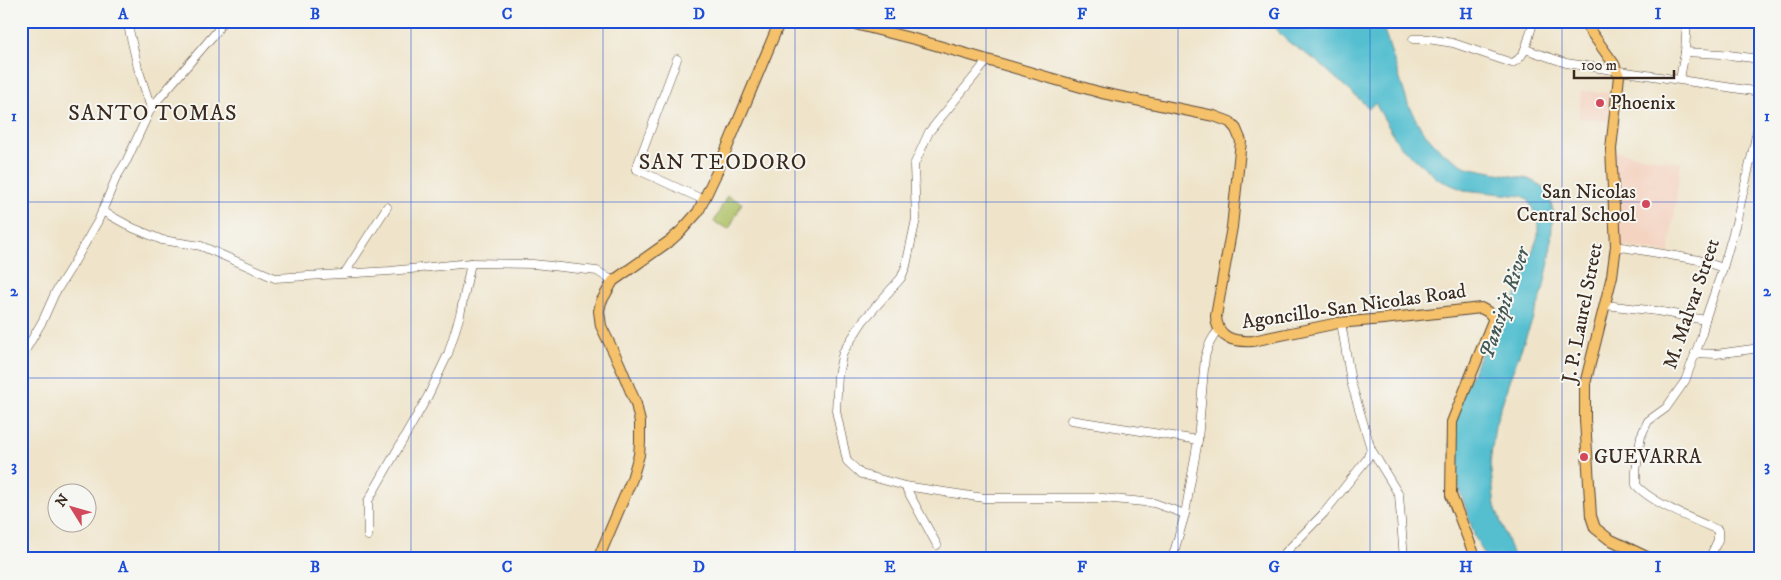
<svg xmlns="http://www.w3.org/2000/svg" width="1781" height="580" font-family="'IM FELL DW Pica',serif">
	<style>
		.built { fill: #f4d3c1 }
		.green { fill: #adc165; stroke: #747642 }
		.water { fill: #54bfd0; stroke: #487477 }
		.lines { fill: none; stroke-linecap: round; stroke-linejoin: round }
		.minor-casing { stroke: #564638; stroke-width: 9 }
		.major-casing { stroke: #564638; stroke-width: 12 }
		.minor { stroke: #fff; stroke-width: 8 }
		.major { stroke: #f5c16b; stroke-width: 10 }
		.grid { fill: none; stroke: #1d4ed8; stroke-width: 1; stroke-opacity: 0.55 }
		.poi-dot { fill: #d1495b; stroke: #f6f6f2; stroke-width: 2 }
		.labels { text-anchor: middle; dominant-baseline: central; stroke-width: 4; stroke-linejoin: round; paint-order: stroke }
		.poi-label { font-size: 20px; fill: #3b2a1e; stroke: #f6f6f2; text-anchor: start }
		.street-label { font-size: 20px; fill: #3b2a1e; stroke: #f6f6f2 }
		.water-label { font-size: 21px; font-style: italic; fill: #425753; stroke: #f6f6f2 }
		.quarter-label { font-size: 22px; letter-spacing: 1px; fill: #3b2a1e; stroke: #f6f6f2 }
		.neatline { fill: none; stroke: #1d4ed8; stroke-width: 2 }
		.grid-label { font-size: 16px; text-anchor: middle; font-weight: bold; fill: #1d4ed8 }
	</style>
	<rect width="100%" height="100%" fill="#f6f6f2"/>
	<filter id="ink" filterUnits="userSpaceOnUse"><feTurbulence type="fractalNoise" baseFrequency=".02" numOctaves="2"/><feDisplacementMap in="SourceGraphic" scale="10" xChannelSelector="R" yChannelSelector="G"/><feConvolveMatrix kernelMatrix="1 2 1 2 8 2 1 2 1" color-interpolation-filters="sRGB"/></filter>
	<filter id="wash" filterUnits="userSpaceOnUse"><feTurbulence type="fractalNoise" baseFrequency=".0096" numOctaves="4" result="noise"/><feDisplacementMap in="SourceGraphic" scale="20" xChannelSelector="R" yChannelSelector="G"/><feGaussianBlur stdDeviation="1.12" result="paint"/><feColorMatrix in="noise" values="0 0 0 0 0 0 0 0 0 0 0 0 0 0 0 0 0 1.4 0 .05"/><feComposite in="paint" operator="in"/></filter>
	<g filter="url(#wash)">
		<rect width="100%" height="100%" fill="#efe4ca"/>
		<g class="built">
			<polygon points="1581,91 1612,93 1609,121 1579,118"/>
			<polygon points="1613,151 1681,163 1669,253 1620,246"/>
		</g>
		<polygon class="green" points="727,196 742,203 729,229 714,222"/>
		<path class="water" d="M1273,21H1381L1409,107L1422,130L1443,153L1466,167L1528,179L1539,184L1548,192L1553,211L1550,257L1542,295L1510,378L1495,426L1490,463L1495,506L1514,559H1487L1475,537L1458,485L1450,445L1453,414L1481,354L1490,347L1517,294L1538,236V220L1529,201L1523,196L1464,190L1439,180L1399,145L1375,103L1369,108C1352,93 1336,78 1319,63C1304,51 1280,42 1273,21Z"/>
	</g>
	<g filter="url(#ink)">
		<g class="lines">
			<defs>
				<g id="minor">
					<polyline points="127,21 138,68 151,108"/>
					<path d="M1413,39H1428L1453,43L1512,63C1528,57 1528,34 1534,21"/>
					<polyline points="1525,49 1566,63 1760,92"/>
					<polyline points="1685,52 1721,54 1760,59"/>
					<polyline points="677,59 636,169 704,200"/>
					<polyline points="987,61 929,132 914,165 916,219 906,266 901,278 863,321 843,352 838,375 836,411 847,461 861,474 905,486 984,498 1103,498 1154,503 1185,514"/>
					<polyline points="1680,79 1685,52 1687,21"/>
					<polyline points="102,211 133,228 162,240 201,246 275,278 390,271 471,263 533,264 597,271 613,281"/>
					<polyline points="1616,246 1699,260 1723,268"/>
					<polyline points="344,274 387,207"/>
					<polyline points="1605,305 1657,311 1705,320"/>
					<polyline points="1695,353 1716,354 1760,348"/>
					<polyline points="21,358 43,320 55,293 72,266 98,221 116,178 127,160 151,108 217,31 223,21"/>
					<polyline points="1071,420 1198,440"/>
					<polyline points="1371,449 1399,495 1404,559"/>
					<polyline points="905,486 937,545"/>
					<polyline points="368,536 368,501 428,396 448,354 460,315 471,263"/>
					<path d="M1172,559L1185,514L1198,440L1205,357C1208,346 1211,338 1219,330"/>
					<polyline points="1279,559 1324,513 1367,459 1371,449 1351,382 1341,322"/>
					<path d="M1709,559L1718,540V530C1694,520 1652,503 1636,485V471L1641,436L1648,421L1666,408L1685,381L1701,338L1705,320L1723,268L1737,219L1753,150L1760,116"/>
				</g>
				<g id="major">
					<path d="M843,21L918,40L1102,93L1214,116L1230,122L1236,129L1241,141L1232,227L1216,316C1217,338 1233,342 1253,341L1338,323L1383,319L1481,308L1488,312L1494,318L1452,422L1451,495L1476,559"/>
					<polyline points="1583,21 1614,64 1619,76 1611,149 1616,246 1612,276 1585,384 1585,420 1591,516 1595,528 1609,539 1651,559"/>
					<polyline points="598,559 632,479 639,455 640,442 640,422 636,404 619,363 601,326 599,311 601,302 613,281 671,240 681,231 698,212 716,174 780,21"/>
				</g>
			</defs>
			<use href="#minor" class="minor-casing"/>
			<use href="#major" class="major-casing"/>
			<use href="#minor" class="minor"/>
			<use href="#major" class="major"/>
		</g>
	</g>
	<path class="grid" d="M219,21V559M411,21V559M603,21V559M795,21V559M986,21V559M1178,21V559M1370,21V559M1562,21V559M21,202H1760M21,378H1760"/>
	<g class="poi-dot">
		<circle cx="1600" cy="103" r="5"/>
		<circle cx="1646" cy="204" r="5"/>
		<circle cx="1584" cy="457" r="5"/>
	</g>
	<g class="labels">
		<g class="poi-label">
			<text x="1610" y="103">Phoenix</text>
			<text x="1636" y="192" text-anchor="end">San Nicolas<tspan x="1636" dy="23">Central School</tspan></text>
			<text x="1594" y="457">GUEVARRA</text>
		</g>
		<g class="street-label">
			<text transform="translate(1692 304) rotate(-71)">M. Malvar Street</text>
			<text transform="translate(1354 307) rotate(-8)">Agoncillo-San Nicolas Road</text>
			<text transform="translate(1583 313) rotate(-79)">J. P. Laurel Street</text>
		</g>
		<g class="water-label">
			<text transform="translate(1505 303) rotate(-71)">Pansipit River</text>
		</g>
		<g class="quarter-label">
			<text x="153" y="113">SANTO TOMAS</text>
			<text x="723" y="162">SAN TEODORO</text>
		</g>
	</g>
	<rect width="1781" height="580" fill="none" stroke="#f6f6f2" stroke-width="55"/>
	<g transform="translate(72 508) rotate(307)"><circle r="24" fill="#f6f6f2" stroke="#aba49d"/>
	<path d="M0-4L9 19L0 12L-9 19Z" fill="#d1495b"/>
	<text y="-8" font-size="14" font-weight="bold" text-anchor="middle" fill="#3b2a1e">N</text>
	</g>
	<path d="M1574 70v8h100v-8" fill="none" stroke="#3b2a1e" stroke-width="2.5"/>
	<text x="1581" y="70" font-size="15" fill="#3b2a1e" stroke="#f6f6f2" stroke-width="4" paint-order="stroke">100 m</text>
	<rect x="28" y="28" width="1726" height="524" class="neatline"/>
	<g class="grid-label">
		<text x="123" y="19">A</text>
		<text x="315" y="19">B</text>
		<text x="507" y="19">C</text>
		<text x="699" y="19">D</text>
		<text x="890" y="19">E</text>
		<text x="1082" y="19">F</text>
		<text x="1274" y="19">G</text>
		<text x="1466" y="19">H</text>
		<text x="1658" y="19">I</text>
		<text x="14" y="121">1</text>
		<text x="1767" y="121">1</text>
		<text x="14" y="296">2</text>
		<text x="1767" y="296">2</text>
		<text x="14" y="471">3</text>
		<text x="1767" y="471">3</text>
		<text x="123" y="572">A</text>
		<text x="315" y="572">B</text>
		<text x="507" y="572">C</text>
		<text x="699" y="572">D</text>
		<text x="890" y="572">E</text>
		<text x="1082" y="572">F</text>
		<text x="1274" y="572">G</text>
		<text x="1466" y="572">H</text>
		<text x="1658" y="572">I</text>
	</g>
</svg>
